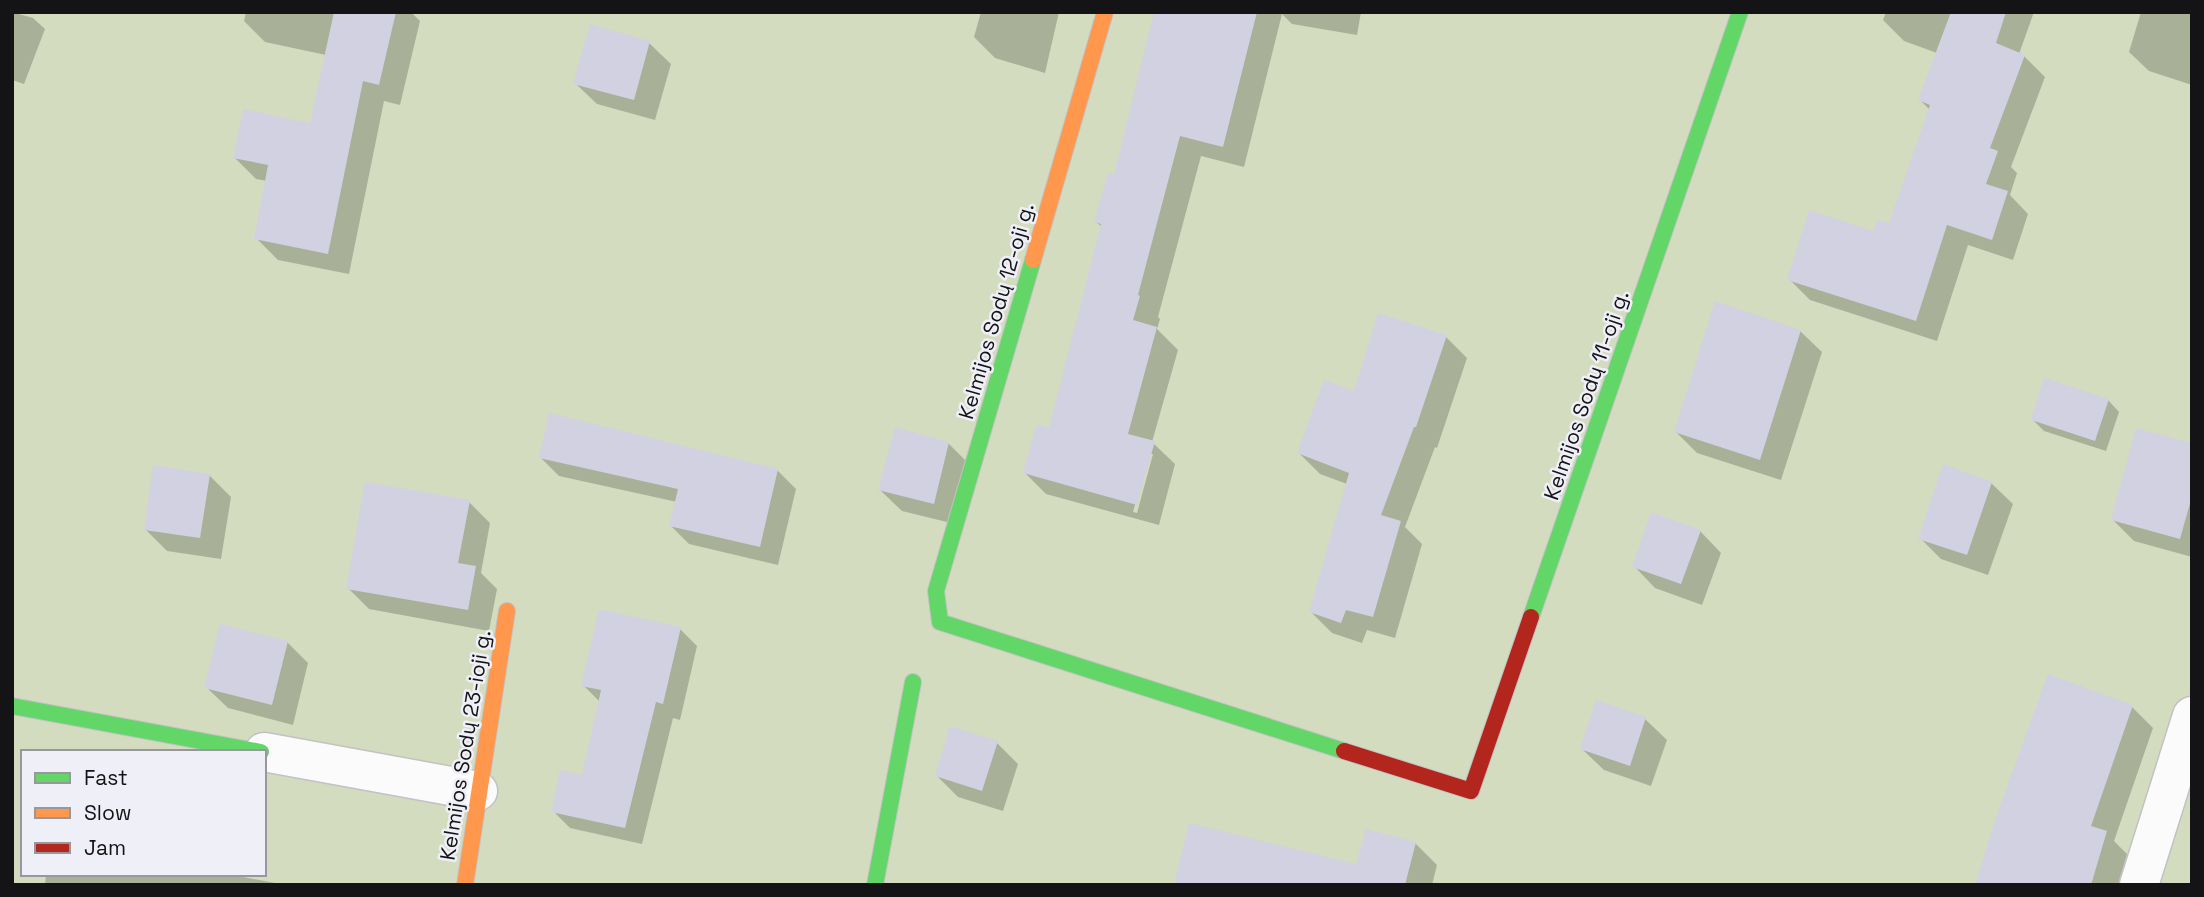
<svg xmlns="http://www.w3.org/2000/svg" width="2204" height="897" font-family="'Space Grotesk',sans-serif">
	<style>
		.green { fill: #d4dcbf; fill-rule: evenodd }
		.shadow { fill: #0003; fill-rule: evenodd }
		.building { fill: #d2d1e2 }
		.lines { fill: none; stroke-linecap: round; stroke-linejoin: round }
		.street-casing { stroke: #c2c1c5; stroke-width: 41 }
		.fast-casing { stroke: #c2c1c5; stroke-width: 18 }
		.slow-casing { stroke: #c2c1c5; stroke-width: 18 }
		.jam-casing { stroke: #c2c1c5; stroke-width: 18 }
		.street { stroke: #fbfbfc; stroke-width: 38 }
		.fast { stroke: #63d668; stroke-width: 16 }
		.slow { stroke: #ff974d; stroke-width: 16 }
		.jam { stroke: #b3261e; stroke-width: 16 }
		.labels { text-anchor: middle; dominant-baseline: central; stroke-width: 5; stroke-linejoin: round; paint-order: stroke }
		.street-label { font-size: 21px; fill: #141417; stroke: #efeff7 }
	</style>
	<rect width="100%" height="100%" fill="#e3e3e8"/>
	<path class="green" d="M12,12H2192V885H12ZM23,752H264V874H23Z"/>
	<g class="shadow">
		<polygon points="12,12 33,18 45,29 24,84 12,80"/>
		<polygon points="246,12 411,12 420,21 400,105 384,101 349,274 278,260 256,238 267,181 256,179 235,158 311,125 326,55 265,42 244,21"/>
		<polygon points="981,12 1059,12 1045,73 995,58 974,37"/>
		<path d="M1163,12H1361L1357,35L1292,24L1282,14L1244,167L1201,156L1158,317L1160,319L1157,329L1178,350L1152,442L1175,464L1159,525L1046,494L1025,473L1050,430L1102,227L1096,222L1115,177ZM1149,454H1153L1137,513L1133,512Z"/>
		<polygon points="1886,12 2034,12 2019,54 2024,56 2045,77 2011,167 2017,173 2010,195 2028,214 2013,260 1968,245 1937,341 1810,300 1789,279 1890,226 1930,110 1920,100 1937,53 1904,41 1883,20"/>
		<polygon points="2141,12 2192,12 2192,85 2149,71 2129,52"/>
		<polygon points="649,43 671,64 655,120 597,104 575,83"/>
		<polygon points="1800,331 1822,352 1781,480 1697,453 1676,432"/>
		<polygon points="1446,337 1467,358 1437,448 1435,447 1405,527 1422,544 1395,638 1367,630 1362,643 1332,633 1311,612 1347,484 1320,474 1299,453 1355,394"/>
		<polygon points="2108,400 2119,412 2106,451 2044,431 2033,420"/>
		<polygon points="948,443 970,465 955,524 902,511 880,490"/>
		<polygon points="2192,445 2192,557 2134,541 2113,520"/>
		<polygon points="541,458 777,470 796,489 778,565 689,544 671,526 677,502 559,476"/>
		<polygon points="209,475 231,497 221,559 167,551 146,530"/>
		<polygon points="1991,483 2013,504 1988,575 1941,559 1920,538"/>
		<polygon points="469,502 490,523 481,573 497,589 489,631 369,609 348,588"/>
		<polygon points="1700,531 1721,553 1702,605 1655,588 1634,566"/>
		<polygon points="680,629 697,646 680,720 673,718 642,844 570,828 553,811 584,777 600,702 583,685"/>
		<polygon points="287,642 308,663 293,725 228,708 206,687"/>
		<polygon points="2132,707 2153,728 2114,841 2127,854 2118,885 1976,885"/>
		<polygon points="1645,719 1667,740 1651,786 1604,770 1582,749"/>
		<polygon points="997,743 1018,764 1003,811 958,797 937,776"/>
		<polygon points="1415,843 1437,865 1432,885 1178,885 1358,866"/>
		<polygon points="46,874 228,874 285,885 45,885"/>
	</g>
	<g class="building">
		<polygon points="334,12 396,12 379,85 363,81 328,254 254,239 268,165 233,158 243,109 310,123"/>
		<polygon points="1154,12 1257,12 1223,147 1180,136 1138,295 1140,296 1133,320 1157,327 1128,434 1155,441 1137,505 1023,473 1037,424 1049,428 1101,224 1094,222 1108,173 1114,175"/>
		<polygon points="1951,12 2006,12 1996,43 2025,55 1990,148 1998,151 1986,184 2008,191 1992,240 1947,225 1916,321 1787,280 1809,210 1873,231 1877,220 1889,223 1930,105 1918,100"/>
		<polygon points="590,24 650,41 634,100 573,84"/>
		<polygon points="1715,301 1801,330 1760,460 1674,432"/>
		<polygon points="1378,313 1447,335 1416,427 1414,427 1381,515 1401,521 1373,617 1346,610 1341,623 1309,612 1349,473 1297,453 1324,380 1354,391"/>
		<polygon points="2044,378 2109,399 2095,441 2031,420"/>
		<polygon points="549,413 778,469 760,547 669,526 678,489 539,458"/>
		<polygon points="895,427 949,442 934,504 878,490"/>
		<polygon points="2136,428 2192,443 2192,496 2180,539 2111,520"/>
		<polygon points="1943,464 1992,482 1967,555 1918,539"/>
		<polygon points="153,465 210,474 200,538 144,530"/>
		<polygon points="365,482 470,500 458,563 476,566 468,610 346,589"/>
		<polygon points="1651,512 1701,530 1681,584 1632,567"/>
		<polygon points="599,609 681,627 663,704 656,702 625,828 551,812 560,770 582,775 601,690 581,686"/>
		<polygon points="220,624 288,641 272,705 204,688"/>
		<polygon points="2048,674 2133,705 2091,826 2107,831 2091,885 1975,885 1996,817"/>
		<polygon points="1596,700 1646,717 1630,766 1580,749"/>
		<polygon points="950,726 998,741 982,791 935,776"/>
		<polygon points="1189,823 1356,864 1366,829 1416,842 1405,885 1174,885"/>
	</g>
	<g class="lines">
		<defs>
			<g id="street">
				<polyline points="264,752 478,791"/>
				<polyline points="2139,885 2192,716"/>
			</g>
			<g id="fast">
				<polyline points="1033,260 936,591 940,622 1344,751"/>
				<polyline points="1531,617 1740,12"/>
				<polyline points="12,706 261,752"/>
				<polyline points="875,885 913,682"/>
			</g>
			<g id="slow">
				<polyline points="1033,260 1105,12"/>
				<polyline points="465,885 507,611"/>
			</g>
			<polyline id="jam" points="1344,751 1471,791 1531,617"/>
		</defs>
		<use href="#street" class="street-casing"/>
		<use href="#fast" class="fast-casing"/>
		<use href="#slow" class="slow-casing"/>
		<use href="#jam" class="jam-casing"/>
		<use href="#street" class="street"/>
		<use href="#fast" class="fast"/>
		<use href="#slow" class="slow"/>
		<use href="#jam" class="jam"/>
	</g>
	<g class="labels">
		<g class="street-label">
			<text transform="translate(996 311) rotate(-74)">Kelmijos Sodų 12-oji g.</text>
			<text transform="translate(1586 395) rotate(-71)">Kelmijos Sodų 11-oji g.</text>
			<text transform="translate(465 745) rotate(-81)">Kelmijos Sodų 23-ioji g.</text>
		</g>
	</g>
	<rect width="2204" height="897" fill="none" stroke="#141417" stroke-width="28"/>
	<rect x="21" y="750" width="245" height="126" fill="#efeff7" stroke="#97979d" stroke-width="2"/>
	<rect x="35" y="773" width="35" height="10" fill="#63d668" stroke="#97979d" stroke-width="2"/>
	<text x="84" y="785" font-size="21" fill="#141417">Fast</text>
	<rect x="35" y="808" width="35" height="10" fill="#ff974d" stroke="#97979d" stroke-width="2"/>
	<text x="84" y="820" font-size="21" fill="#141417">Slow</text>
	<rect x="35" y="843" width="35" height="10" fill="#b3261e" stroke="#97979d" stroke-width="2"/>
	<text x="84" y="855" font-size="21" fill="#141417">Jam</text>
</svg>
